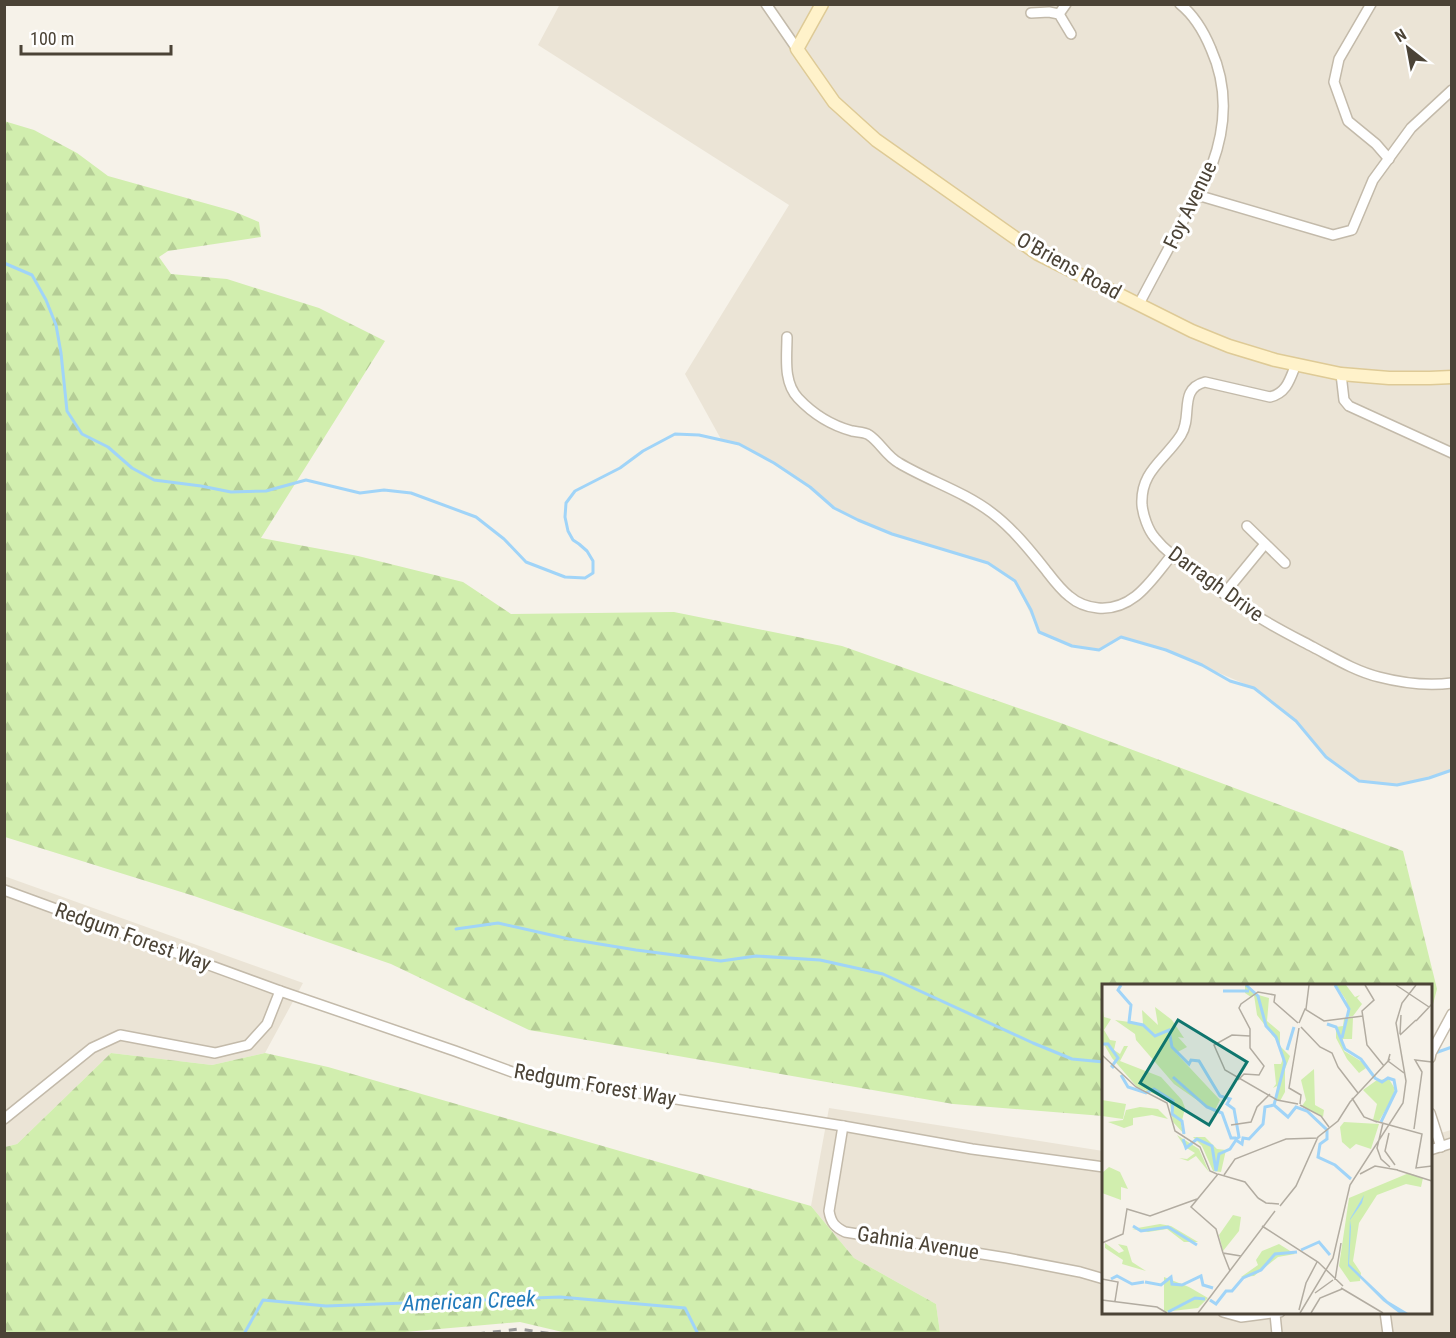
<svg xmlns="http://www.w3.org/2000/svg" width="1456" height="1338" font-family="'Roboto Condensed',sans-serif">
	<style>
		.residential { fill: #ebe4d6 }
		.forest { fill: url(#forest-firs) }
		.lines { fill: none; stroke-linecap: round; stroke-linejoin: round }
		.stream { stroke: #a0d4f8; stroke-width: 3 }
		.street-casing { stroke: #c3baaa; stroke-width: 12 }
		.secondary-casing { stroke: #deca96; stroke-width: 15 }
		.street { stroke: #fff; stroke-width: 9 }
		.secondary { stroke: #fff2ca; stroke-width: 12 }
		.rail { stroke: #999; stroke-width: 3; stroke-dasharray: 8 8; stroke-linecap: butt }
		.labels { text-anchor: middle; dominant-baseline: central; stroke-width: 6; stroke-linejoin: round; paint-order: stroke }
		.street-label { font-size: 21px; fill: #4b4336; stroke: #fff }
		.water-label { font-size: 22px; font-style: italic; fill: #217abb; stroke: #fff }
		.inset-river { fill: none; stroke: #a0d4f8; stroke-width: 3 }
		.inset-road { fill: none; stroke: #b2aca1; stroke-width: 1.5 }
		.view { fill: #0f766e; fill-opacity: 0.15; stroke: #0f766e; stroke-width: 3 }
		.inset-edge { fill: none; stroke: #4b4336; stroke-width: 3 }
	</style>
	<defs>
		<pattern id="forest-firs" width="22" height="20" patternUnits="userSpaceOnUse" patternTransform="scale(1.5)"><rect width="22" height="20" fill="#d1eeae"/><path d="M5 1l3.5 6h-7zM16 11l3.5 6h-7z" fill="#b5cd96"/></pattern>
	</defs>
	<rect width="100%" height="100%" fill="#f6f2e9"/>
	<g class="residential">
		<polygon points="560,4 1451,5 1451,770 1429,778 1397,785 1359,781 1326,757 1296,721 1254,688 1166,650 1122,637 1099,650 1072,646 1039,632 1015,581 988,563 892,534 858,520 839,510 810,487 774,463 739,444 722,441 685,374 789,205 538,45"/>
		<polygon points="4,876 303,983 265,1053 212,1065 111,1053 17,1144 5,1147"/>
		<polygon points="829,1108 1103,1151 1104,1312 1430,1312 1431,1136 1451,1130 1451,1333 940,1333 936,1304 854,1258 811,1206"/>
	</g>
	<g class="forest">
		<polygon points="4,121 34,130 77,153 108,176 233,211 259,222 261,237 168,251 159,257 171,274 227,279 319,308 385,341 261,538 358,556 463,582 511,614 674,612 842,646 1058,722 1403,851 1437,989 1431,1012 1430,986 1104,986 1103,1116 953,1104 529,1030 391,964 194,896 5,837"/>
		<polygon points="111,1053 212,1065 265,1053 328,1067 811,1206 854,1258 936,1304 940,1333 571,1334 520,1322 405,1332 399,1334 5,1333 5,1147 17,1144"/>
	</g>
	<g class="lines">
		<g class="stream">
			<polyline points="4,263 32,275 46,300 56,325 61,353 67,411 82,434 108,447 132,468 154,480 201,486 231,492 266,491 306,480 360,493 384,490 411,493 476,517 504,539 526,562 565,577 585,578 593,573 593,561 587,551 579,544 573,540 568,531 565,517 566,503 575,491 620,468 643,451 675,434 699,435 739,444 774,463 810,487 834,508 858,520 892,534 988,563 1015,581 1031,610 1039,632 1072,646 1099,650 1121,637 1166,650 1202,665 1230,681 1254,688 1296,721 1326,757 1359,781 1397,785 1429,778 1452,770"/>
			<polyline points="456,929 498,923 569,939 636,950 721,961 756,956 820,960 883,974 1033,1043 1072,1059 1104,1062"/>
			<polyline points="1435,1053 1452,1047"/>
			<polyline points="244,1334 263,1300 326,1306 560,1297 685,1308 698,1334"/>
		</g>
		<defs>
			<g id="street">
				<polyline points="766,4 797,49"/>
				<polyline points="1371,4 1339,59 1334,82 1348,121 1376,144 1389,159"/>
				<polyline points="1031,13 1049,12 1059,14 1071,34"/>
				<polyline points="1059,14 1066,4"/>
				<polyline points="1197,195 1333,235 1352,230 1373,180 1411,128 1452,90"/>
				<path d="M1139,304C1153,277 1168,250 1182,223C1192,204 1204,185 1212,165C1226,127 1228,87 1211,49C1204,32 1195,16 1180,4"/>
				<path d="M787,337C787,357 783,382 798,398C813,414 830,425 852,431C857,432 865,432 869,435C880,442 886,456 899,463C929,481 963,491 992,513C1012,528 1029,549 1045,569C1052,578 1060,589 1069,596C1077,603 1087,607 1098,608C1134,611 1152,579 1172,555"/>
				<path d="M1296,364C1290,379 1287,393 1270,397L1205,382C1178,389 1193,416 1181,435C1165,460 1140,471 1142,505C1143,515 1148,530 1155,538C1167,553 1183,563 1197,573C1217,588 1236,603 1257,616C1274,627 1294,637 1313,647C1334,658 1355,671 1379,677C1402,683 1428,686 1452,683"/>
				<polyline points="1341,374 1344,400 1349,406 1452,453"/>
				<polyline points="1247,526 1285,563"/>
				<polyline points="1224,594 1265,544"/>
				<polyline points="4,890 280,991 455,1051 515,1073 843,1126 972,1149 1104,1167"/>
				<polyline points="1430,1058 1431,1053 1452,1014"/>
				<polyline points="1430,1113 1441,1147"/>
				<polyline points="4,1119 92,1048 120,1035 215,1053 248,1045 267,1024 280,991"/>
				<path d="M843,1126L829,1211C831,1223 835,1227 845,1232L1007,1258L1080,1272L1104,1279"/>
				<polyline points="1430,1150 1452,1143"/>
				<polyline points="1223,1312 1241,1317 1280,1312"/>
				<polyline points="1385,1312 1388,1334"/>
				<polyline points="1275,1314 1277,1334"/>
			</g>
			<polyline id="secondary" points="822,4 797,49 834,102 876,140 1038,254 1192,331 1229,346 1275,360 1341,374 1389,378 1430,378 1452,377"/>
		</defs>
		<use href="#street" class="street-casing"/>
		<use href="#secondary" class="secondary-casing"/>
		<use href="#street" class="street"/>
		<use href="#secondary" class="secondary"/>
		<polyline class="rail" points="477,1334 519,1329 553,1334"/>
	</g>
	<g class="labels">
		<g class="street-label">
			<text transform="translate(1190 205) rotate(-64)">Foy Avenue</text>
			<text transform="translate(1069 266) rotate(29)">O'Briens Road</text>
			<text transform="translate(1216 584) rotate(36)">Darragh Drive</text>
			<text transform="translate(133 937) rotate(20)">Redgum Forest Way</text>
			<text transform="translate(595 1085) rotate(10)">Redgum Forest Way</text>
			<text transform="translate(918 1243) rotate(9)">Gahnia Avenue</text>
		</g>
		<g class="water-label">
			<text transform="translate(469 1301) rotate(-2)">American Creek</text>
		</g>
	</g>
	<g transform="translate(1102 984)">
		<rect width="330" height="330" fill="#f6f2e9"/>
		<path d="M177,61L188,72L183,85V108L178,117L174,115L175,102L171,104L174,100L172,80H179L181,74ZM0,116L24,120L21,135L0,132ZM307,189L321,194L319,203L304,200L275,211L257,239L251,277L259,289L258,297L248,298L237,282L247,214Z" fill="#d1eeae"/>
		<path d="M143,1L153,10L167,14L165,37L178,48V61L155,31L152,11L149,13L143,9ZM0,19L2,33L9,35L2,46L8,56L14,57L12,66L18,70L22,62H26L18,77L59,93L80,116L83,124L79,141L83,151L71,138L67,116L35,103L10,74L0,57ZM53,23L70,36L82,54L76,53L85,63L74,69L118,116L112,128L72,100L34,56L33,50L13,36L41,40L40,26L56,41ZM212,85L213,121L222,126L221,133L200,122L204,116L199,96ZM38,123L56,125L66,135L50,131L31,134V141L22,144L6,138L21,136L24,126ZM75,151L97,165L107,188L94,172L86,177L77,174L85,175L93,169L83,163ZM91,153H103L115,165L124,166L119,188L111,187L100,162ZM7,183L18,188L26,205L19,203V216L0,209V189ZM58,240L69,242L96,258H82L65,245L46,248L30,245ZM3,259L17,269L22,267L16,260L25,262L30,278L44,287L20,280L21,276L3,264ZM177,260L193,270L176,273L152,292L139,293L156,281L154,276L160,267Z" fill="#d1eeae"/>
		<path d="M234,1H244L253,13L258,11L255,14L260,20L251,32L247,33L244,16ZM251,34L250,55H241L240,60L242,67L262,79L264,84L257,89L245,75L234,54V43L241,42L242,35ZM287,95L293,105L290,115L277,137L271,136L275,120L261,106L275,96ZM242,138L277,140L269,165L254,160L248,165L240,158L238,143ZM131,231L139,233L137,247L121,267L117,251ZM62,293L87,303L106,314L96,324L62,328Z" fill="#d1eeae"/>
		<path d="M262,211L260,219L248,236L249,243L247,280L286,317L306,329H297L281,317L246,282L248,235Z" fill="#a0d4f8"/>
		<path class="inset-river" d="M19,1L16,6L29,21L27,38L41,41L53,52L67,46L70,63L87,80L89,76L97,77L118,112L128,115L125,120L132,125L137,153L134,155M144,1L156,12L164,42L174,53L183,79L172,121M233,1L247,25L240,54M121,7H147M225,40L234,43L243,65L259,75L273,94L280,98L286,94L292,96L294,107L279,138M0,60H6L16,74L10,82L12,84M185,66L192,43M19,91L26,103L44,109L52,105L71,117L70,130L80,137L82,150M71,93L105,123L120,129L129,154H134M81,155L84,164L95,155L110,162L114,187L117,170L128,165L134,156L140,160L141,154L147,155L161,140L163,123L172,121L186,133L194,123L205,127L225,146V155L218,160L216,173L233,181L249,195M31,242L39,247L66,243L95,261M199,266L217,258L228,271M9,295L15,292L30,300L42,298M43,298L59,301L69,293L70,300L80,301L99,292L101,301L111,304M108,316L114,320L124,307H130L141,294L159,286L173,270L195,268M66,328L93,314L103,315"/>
		<path class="inset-road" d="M263,1L272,16L260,27L265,61L282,82M294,1L327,23M204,25L207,1M314,37L330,20M197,39L203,25L222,37L261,32M199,43L218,63L230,69L236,83M197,44L187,104L199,111L198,120M298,50L299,31M298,51L314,36M148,52L130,51L112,61L123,86L175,116L196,120M288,70L286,77L302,89M0,71L34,103L65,119L73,147L98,163L108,187L115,190M236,83L256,109M136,96L142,90L157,91L162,82L148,64V45L137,24L139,20L156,8L173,11L172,18L196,39M250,114L262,133L275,138M198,121L219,132L227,143M273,137L320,150L314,184L330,182M281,139L275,164L279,175L288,183M129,141L149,138L155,123L168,110M312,145L320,88L313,76L330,78M287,149L283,167L293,181M295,186L330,197M258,190L273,182L296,186M122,191L133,175L184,155L216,154M156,214L164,219L177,220M178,222L194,202L216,153L236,137L248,118L288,75M160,242L216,278L241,302M0,259L21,250L25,225L48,232L95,215M121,269L128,287M139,272L121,269L114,245L89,223L116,190L143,198L156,214M0,295L16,298L13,317M233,296L239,259M239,304L281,329M213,309L231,296M0,316L55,323L65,329M197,326L204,299L215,278M96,329L173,227M198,329L231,274L248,201L301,119L304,97L294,39L300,19L314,1M209,329L218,314L240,305"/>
		<path class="view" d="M76,36L145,78L107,141L38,99Z"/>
		<rect width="330" height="330" class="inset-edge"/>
	</g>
	<rect width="1456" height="1338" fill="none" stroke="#4b4336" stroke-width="12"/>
	<g transform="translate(1408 48) rotate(329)" stroke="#ffffff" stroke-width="4.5" paint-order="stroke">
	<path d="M0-4.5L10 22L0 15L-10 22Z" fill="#4b4336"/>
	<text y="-9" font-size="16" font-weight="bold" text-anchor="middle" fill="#4b4336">N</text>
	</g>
	<path d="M21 45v9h150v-9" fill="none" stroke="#4b4336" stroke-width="3"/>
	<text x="30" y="45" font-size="18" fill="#4b4336" stroke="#ffffff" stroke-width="4.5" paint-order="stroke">100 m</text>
</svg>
